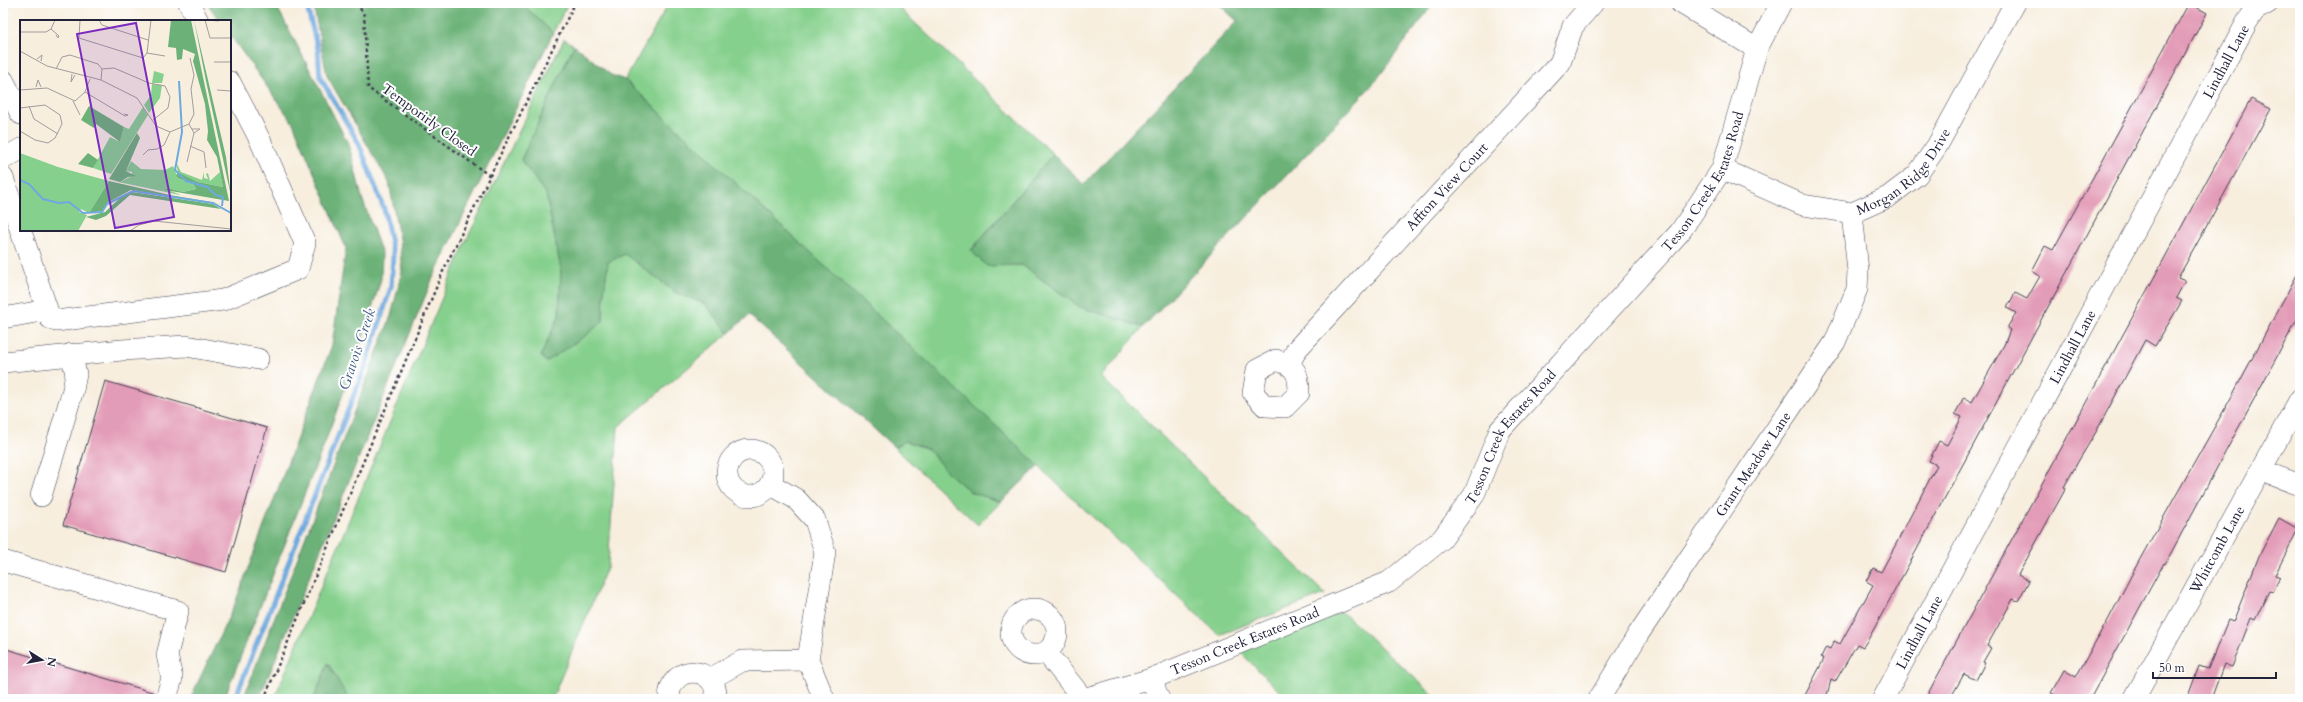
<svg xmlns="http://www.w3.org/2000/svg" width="2303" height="702" font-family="Cardo,serif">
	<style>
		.green { fill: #86d08d; stroke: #547964 }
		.forest { fill: #6cb278; stroke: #476a5a }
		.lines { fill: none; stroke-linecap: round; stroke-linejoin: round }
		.stream { stroke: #6ea9df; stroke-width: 5 }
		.building { fill: #e39cb7 }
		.minor-casing { stroke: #424153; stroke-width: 22 }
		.path { stroke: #424153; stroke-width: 2.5; stroke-dasharray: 3 3; stroke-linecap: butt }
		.minor { stroke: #fff; stroke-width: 21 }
		.labels { text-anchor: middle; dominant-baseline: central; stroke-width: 4; stroke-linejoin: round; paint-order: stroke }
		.street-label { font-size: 14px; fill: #22223b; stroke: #fff }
		.water-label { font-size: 15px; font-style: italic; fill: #445f85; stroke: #fff }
		.inset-river { fill: none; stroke: #6ea9df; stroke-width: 2 }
		.inset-road { fill: none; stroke: #a29c9d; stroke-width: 1 }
		.view { fill: #7b2cbf; fill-opacity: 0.15; stroke: #7b2cbf; stroke-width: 2 }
		.inset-edge { fill: none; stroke: #22223b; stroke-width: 2 }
	</style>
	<rect width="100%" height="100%" fill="#fff"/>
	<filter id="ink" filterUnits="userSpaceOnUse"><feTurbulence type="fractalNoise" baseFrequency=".025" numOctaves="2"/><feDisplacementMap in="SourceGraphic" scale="8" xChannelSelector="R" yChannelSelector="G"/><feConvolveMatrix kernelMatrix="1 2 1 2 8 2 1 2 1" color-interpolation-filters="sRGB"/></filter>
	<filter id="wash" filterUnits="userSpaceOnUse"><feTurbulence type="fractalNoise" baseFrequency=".012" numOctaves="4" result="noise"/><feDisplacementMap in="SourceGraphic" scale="16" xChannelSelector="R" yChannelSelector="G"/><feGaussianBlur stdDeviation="0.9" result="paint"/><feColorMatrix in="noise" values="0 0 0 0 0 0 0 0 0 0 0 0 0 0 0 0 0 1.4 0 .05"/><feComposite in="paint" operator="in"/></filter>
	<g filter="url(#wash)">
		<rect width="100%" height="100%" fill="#f7eede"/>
		<g class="green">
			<polygon points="521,3 568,3 553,33"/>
			<polygon points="669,3 894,3 1053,154 971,250 987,266 1022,265 1080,307 1143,327 1101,377 1325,594 1219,635 625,80"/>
			<polygon points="564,39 574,45 521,160 546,194 561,269 559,316 541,356 546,362 603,321 604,291 608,262 625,254 676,293 705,304 729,333 618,427 608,565 552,699 348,699 328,663 314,699 274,699 465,243"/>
			<polygon points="906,441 928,449 947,472 971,492 1001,502 978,525 894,447"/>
			<polygon points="1342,612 1438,699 1287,699 1238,650"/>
		</g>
		<g class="forest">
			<polygon points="207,3 275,3 349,145 362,198 382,254 381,279 361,345 327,437 224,699 190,699 234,606 332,345 346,248 293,123 230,35 230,21 220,21"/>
			<polygon points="313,3 521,3 553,33 432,280 259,699 243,699 391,316 402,272 399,238 389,182 327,76"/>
			<polygon points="1218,3 1434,3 1374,83 1143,327 1080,307 1022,265 987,266 971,251 1053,154 1084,184 1237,21"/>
			<polygon points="574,45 611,75 625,80 1039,466 1001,502 971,492 947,472 928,449 906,441 894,447 749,315 729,333 705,304 676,293 625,254 608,262 604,291 603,321 588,334 546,362 541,355 559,316 561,269 546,194 521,160"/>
			<polygon points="328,663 348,698 348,699 314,699"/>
		</g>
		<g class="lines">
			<polyline class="stream" points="235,699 367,362 391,287 393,254 384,209 359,144 320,77 318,49 306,3"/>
		</g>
		<g id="blocks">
			<g class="building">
				<polygon points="2189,3 2207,13 1869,638 1863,647 1857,644 1835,682 1831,680 1826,699 1803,699 1824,659 1821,657 1826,647 1830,649 1834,641 1840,644 1873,585 1866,581 1873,568 1881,572 1895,546 1937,465 1929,461 1939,441 1947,445 1962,417 1955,414 1964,397 1972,402 2004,345 2010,330 2007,328 2016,313 2007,308 2015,293 2027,299 2040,276 2032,271 2045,246 2053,250"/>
				<polygon points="2251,99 2271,109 2178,278 2185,281 2176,298 2182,301 2155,346 2145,340 2096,432 2079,460 2064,487 2066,488 2018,575 2029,581 2018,601 2013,599 1987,646 1991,648 1983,662 1985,663 1976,680 1964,674 1950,699 1925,699"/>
				<polygon points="2300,269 2300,314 2165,564 2164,563 2090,699 2063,699 2051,693 2064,670 2076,677 2104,626 2105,626 2140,559 2232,396"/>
				<polygon points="105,381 267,428 226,572 63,525"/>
				<polygon points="2279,518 2298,529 2275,575 2280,577 2273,592 2269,591 2255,620 2251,618 2232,667 2224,664 2211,699 2187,699 2199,666 2208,669 2228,620 2233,622 2259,556"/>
				<polygon points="3,648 155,693 154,699 3,699"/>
			</g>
		</g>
	</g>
	<g filter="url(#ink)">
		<use href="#blocks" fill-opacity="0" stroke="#424153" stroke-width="1"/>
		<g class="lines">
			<defs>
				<g id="minor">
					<polyline points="189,3 198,21"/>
					<polyline points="1681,3 1757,49"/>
					<polyline points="3,80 21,114"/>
					<polyline points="3,159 21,149"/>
					<path id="s1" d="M1722,169L1803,205L1852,213L1888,197L1917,175L1937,146L2015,3"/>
					<polyline points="3,178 50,318 56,321 223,300 298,269 305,243 260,140 230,82"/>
					<polyline points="3,318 47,310"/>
					<path d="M1276,360C1296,366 1299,373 1299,393L1285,407L1265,406L1253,393L1257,370Z"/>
					<polyline points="3,362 122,350 186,346 258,359"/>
					<path id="s2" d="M1289,364L1297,349L1560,63L1573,26L1593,3"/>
					<circle cx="750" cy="473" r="23"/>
					<polyline points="2262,471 2300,485"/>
					<polyline points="770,484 796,499 815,520 825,552 808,660 824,699"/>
					<polyline points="41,496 73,390 76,374 71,354"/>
					<polyline points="3,561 178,611 167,655 172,678 166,699"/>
					<circle cx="1034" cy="632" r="23"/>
					<polyline points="1046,652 1083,699"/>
					<polyline points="710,679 742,661 808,660"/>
					<polyline points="1151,679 1159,699"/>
					<path d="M669,699C669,662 719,665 716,699"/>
					<path id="s3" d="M1083,699L1151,679L1389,582L1442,539L1474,495L1500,430L1680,232L1722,169L1757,49L1781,3"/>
					<path id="s4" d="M1599,699L1639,633L1835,342L1857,289L1858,271L1852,213"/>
					<path id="s5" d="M1883,699L2247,22L2255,10L2268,3"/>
					<path id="s6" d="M2134,699L2300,399"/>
				</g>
			</defs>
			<use href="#minor" class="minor-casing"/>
			<g class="path">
				<polyline points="357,3 364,15 368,88 490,176"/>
				<polyline points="264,699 444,269 575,3"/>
			</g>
			<use href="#minor" class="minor"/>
		</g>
	</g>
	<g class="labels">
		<g class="street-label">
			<text stroke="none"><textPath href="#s5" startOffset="724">Lindhall Lane</textPath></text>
			<text transform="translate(429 120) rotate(36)">Temporirly Closed</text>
			<text stroke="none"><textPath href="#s1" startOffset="206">Morgan Ridge Drive</textPath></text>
			<text stroke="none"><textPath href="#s3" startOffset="844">Tesson Creek Estates Road</textPath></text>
			<text stroke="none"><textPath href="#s2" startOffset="238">Affton View Court</textPath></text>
			<text stroke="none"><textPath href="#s5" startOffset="400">Lindhall Lane</textPath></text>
			<text stroke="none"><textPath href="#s3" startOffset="520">Tesson Creek Estates Road</textPath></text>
			<text stroke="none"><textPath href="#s4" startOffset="281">Grant Meadow Lane</textPath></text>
			<text stroke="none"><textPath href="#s6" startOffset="171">Whitcomb Lane</textPath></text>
			<text stroke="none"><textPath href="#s5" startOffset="76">Lindhall Lane</textPath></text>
			<text stroke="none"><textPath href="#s3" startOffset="172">Tesson Creek Estates Road</textPath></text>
		</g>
		<g class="water-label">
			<text transform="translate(357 349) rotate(-71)">Gravois Creek</text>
		</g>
	</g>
	<g transform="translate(20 20)">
		<rect width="211" height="211" fill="#f7eede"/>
		<path d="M134,51L144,54L142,63H132ZM132,64L142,65L140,78L129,93L124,85L131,75ZM123,87L128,95L91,154L73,148L90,117L100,122L104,107L109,109ZM0,133L38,147L89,161L69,193L61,189L59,192L67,195L58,211H0ZM111,141L121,149L145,150L153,146L158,158L174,165L176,169L163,172L148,168L146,169L161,175L155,174L89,160L100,162L112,156V152L106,151ZM156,142L161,152L182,160L184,152V158L188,159L186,154L188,153L190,161L200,152L203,167L178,162L158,153Z" fill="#86d08d"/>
		<path d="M151,0H171L209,181L145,170L148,168L163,172L176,169L174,165L158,158L156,155L159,153L178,162L203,167L197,137L187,120L188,111L185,84L173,41L175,34L163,29L162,39L157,40L156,28L148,27ZM174,0L206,137L211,176L186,61ZM69,86L104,107L100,122L76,104L74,108L61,100ZM117,113L120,118L106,151L116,156L108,157L100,162L89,159ZM68,133L78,140L73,148L58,144ZM89,161L150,175L202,184L111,170L87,183L82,191L69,193ZM112,172L193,184L201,189L110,175L86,196L76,200L66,197L85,192L101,177Z" fill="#6cb278"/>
		<path class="inset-river" d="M159,61L162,112L155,150L166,161L187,167L196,175L203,177L202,186M0,160L9,164L23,179L39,183L49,182L63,193L82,192L87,184L113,171L193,183L211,193"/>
		<path class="inset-road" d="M60,0L59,18L123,38L127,33L131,0M79,0L82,5L128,20M185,0L190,18H211M185,0L199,1M31,9L39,16L38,18L36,15M0,12H26L31,9L35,0M0,31L27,46L81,60L117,78L136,106L150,112L169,104L174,94L171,69L174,55L170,38M127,33L145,36M17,39L22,35L21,41M194,42H211M36,49L42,37L50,35L78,44L82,49L81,60M82,49L94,48L129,63L145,66L150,77L148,88L133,100M52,54L51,62L55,55M16,67L18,60L21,67M0,70L27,68L55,81L65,72L70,59M197,70L211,71M211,71V113M65,72L105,96L108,95L104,94M53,81L60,95M9,86L14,99L38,114M0,88L25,85L40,95L42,104L35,118L28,123L15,120L0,111M172,109H180L174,113M170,126L184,132L186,148M123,135L128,130L137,129L144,125L150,112M167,142L174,113L169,104M110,211L119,205L134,201L211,209"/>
		<path class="view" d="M116,3L154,197L95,208L57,14Z"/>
		<rect width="211" height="211" class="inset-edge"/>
	</g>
	<rect width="2303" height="702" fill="none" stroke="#fff" stroke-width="16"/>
	<g transform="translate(42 660) rotate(101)" stroke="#ffffff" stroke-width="3" paint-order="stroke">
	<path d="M0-3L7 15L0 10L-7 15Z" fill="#22223b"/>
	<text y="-6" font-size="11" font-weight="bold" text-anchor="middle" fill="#22223b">N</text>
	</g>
	<path d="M2153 672v6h123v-6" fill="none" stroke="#22223b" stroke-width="2"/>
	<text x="2159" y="672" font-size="12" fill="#22223b" stroke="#ffffff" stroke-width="3" paint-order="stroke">50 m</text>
</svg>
